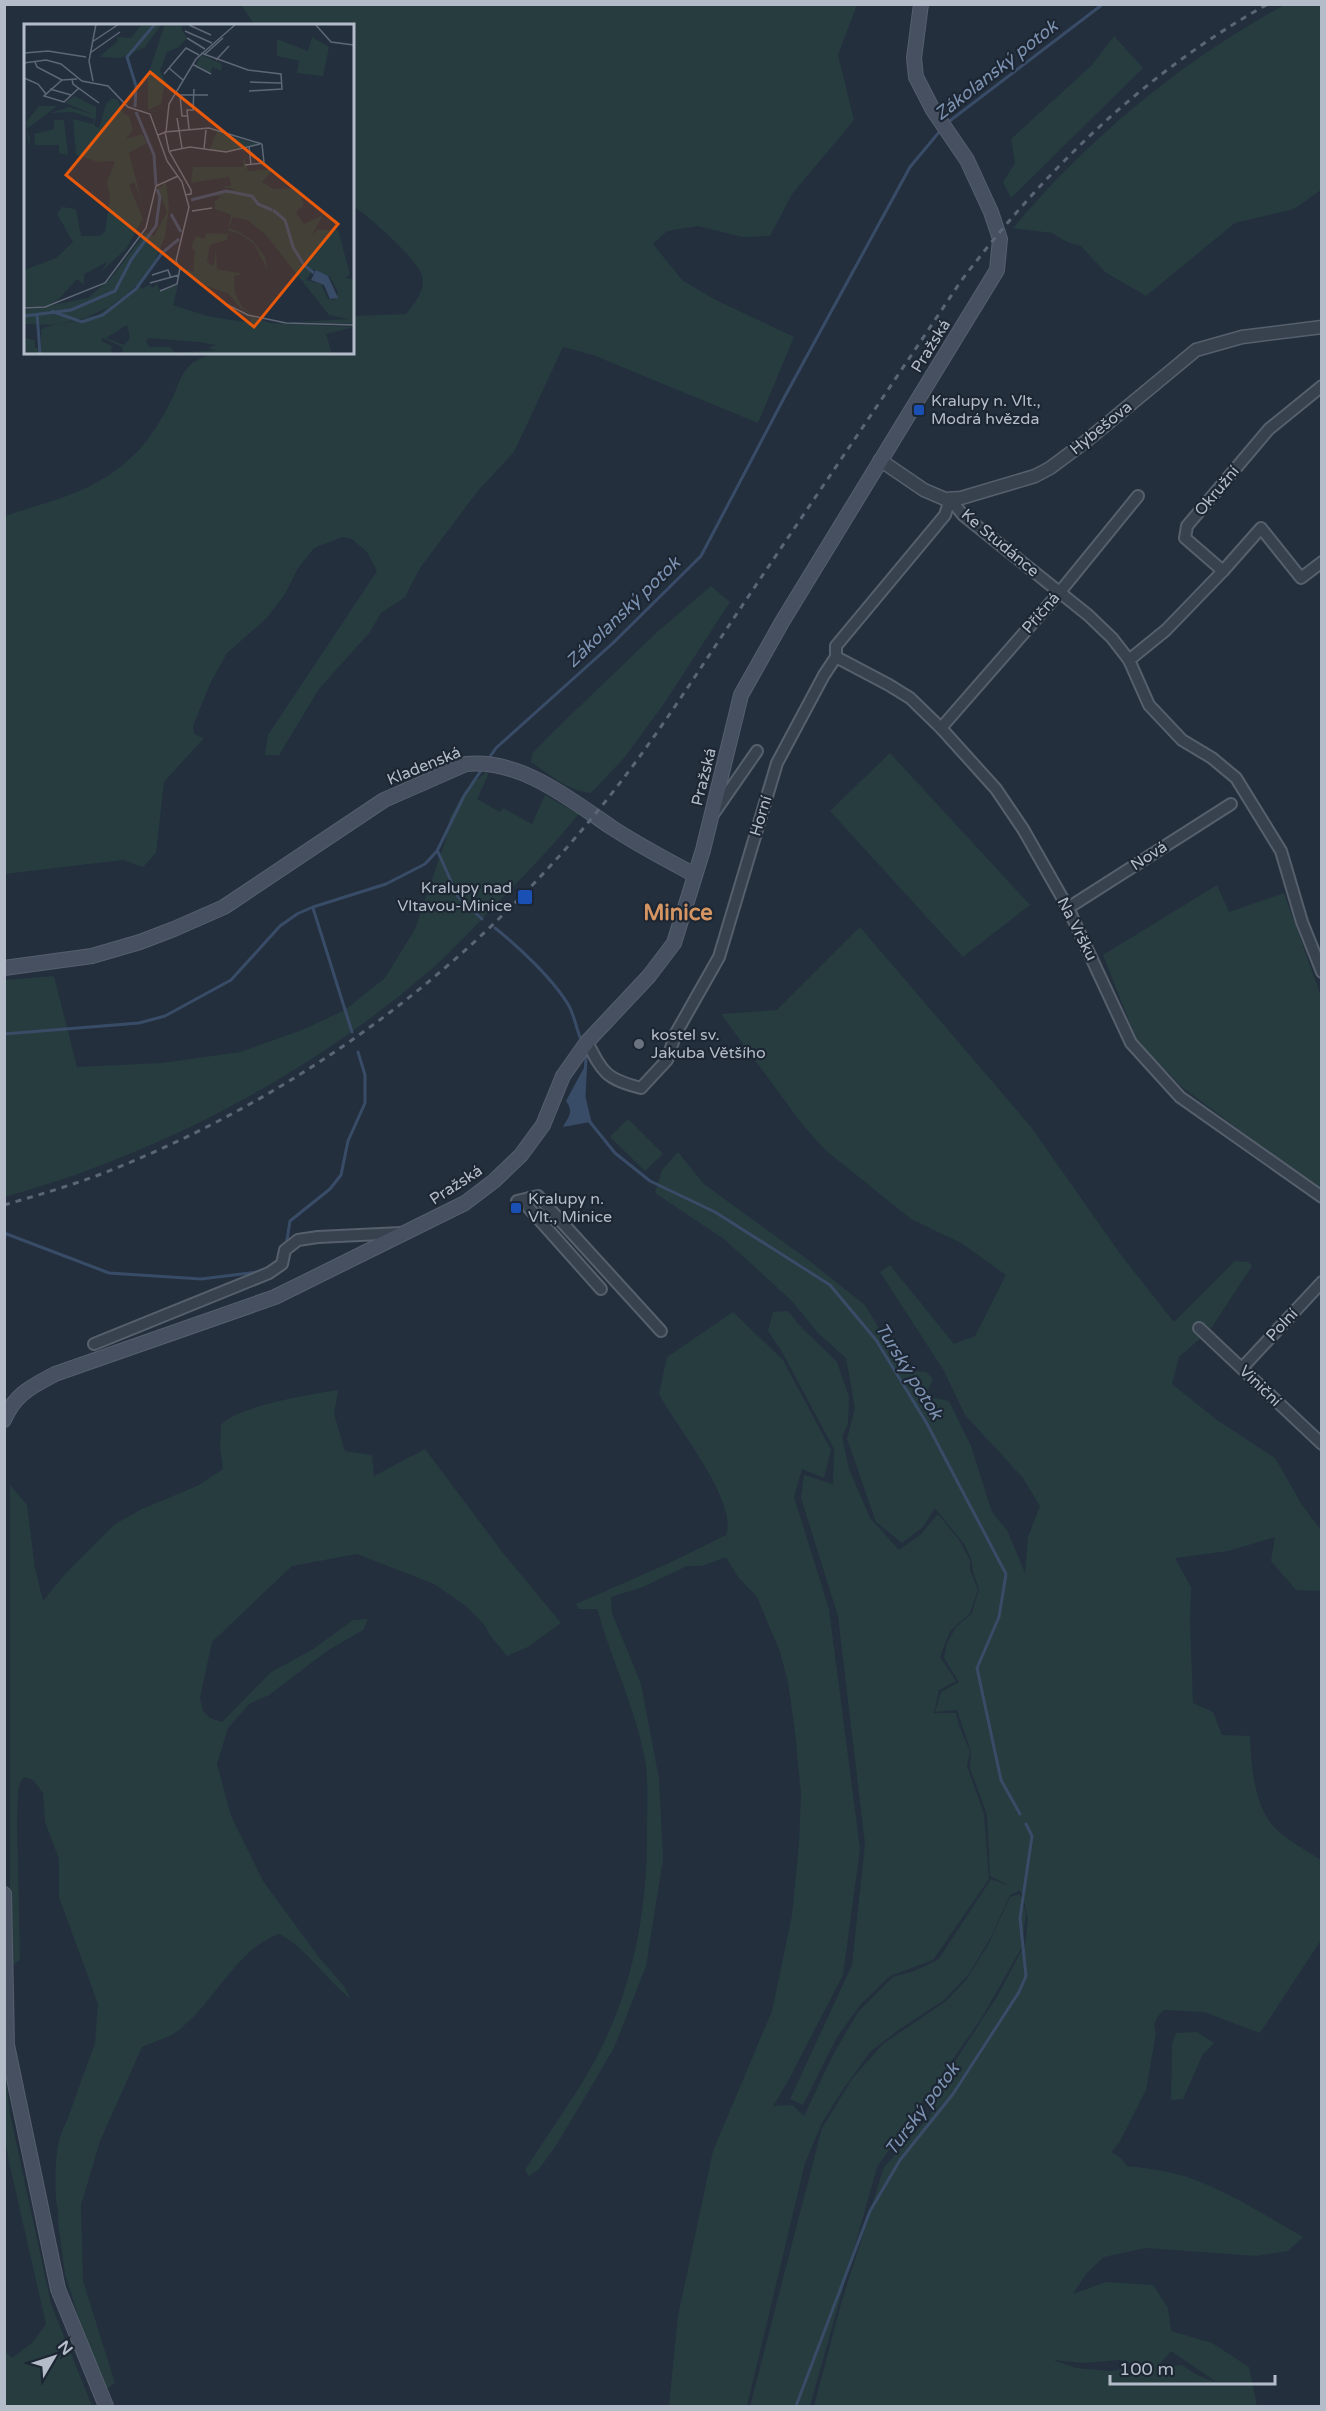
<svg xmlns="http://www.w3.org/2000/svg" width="1326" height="2411" font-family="'Varela Round',sans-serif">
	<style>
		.green { fill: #263c3f; fill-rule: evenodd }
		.water { fill: #394c67 }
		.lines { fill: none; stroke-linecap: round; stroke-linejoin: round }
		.stream { stroke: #394c67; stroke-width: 3 }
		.minor-casing { stroke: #565f6c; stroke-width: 14 }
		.tertiary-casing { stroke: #565f6c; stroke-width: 15 }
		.secondary-casing { stroke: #565f6c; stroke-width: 16 }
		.minor { stroke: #38414e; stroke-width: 10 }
		.tertiary { stroke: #38414e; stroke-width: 12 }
		.secondary { stroke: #465061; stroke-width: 14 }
		.rail { stroke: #5a6575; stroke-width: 3; stroke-dasharray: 6 6; stroke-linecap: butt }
		.transit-dot { fill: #1a4fb4; stroke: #1d2633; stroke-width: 2 }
		.worship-dot { fill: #6b7280; stroke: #1d2633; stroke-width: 2 }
		.labels { text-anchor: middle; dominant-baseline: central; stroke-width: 4.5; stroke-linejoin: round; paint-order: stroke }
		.street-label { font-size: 16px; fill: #b4bcc9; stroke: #1d2633 }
		.poi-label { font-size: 16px; fill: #b4bcc9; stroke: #1d2633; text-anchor: start }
		.water-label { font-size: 18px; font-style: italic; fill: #7c92b1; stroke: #1d2633 }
		.district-label { font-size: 22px; font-weight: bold; fill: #d59563; stroke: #1d2633 }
		.inset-river { fill: none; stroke: #394c67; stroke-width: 3 }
		.inset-road { fill: none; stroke: #5e6776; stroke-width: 1.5 }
		.view { fill: #e8590c; fill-opacity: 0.15; stroke: #e8590c; stroke-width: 3 }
		.inset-edge { fill: none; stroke: #b4bcc9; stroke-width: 3 }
	</style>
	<rect width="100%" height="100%" fill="#242f3e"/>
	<g class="green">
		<path d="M1286,4L1321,5V190L1294,209L1235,223L1146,296L1105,272L1081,246L1067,242L1052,233L1013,228C1091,136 1180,62 1286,4Z"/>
		<path d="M241,5H857L838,55L854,120L792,194L770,236L742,237L698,226L667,231L653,244L683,281L716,300L794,337L758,423L593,355L563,347L514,452L477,492L420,568L405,597L381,613L370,632L319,689L279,755H265L268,735L377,571L367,552L352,539L343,537L314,548L298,568L285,594L266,619L227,653L210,684L193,726L194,734L204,738L164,782L156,853L143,867L123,860L5,874V516C58,498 96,493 138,451C152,436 164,415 173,397C177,387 182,372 190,365C198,358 210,355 219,352H352L353,316L406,314C414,304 426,290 422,276C417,258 368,216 353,206L352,26L255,25Z"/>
		<polygon points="1114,36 1143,68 1011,198 1003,182 1015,163 1011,139 1092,65"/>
		<path d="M711,586L730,602L663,705L624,758L591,793C568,791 549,774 531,762L532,754L552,733L655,634Z"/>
		<polygon points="890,753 1030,905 963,957 830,811"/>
		<path d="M487,771L488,775L477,799L500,812L503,808L532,824L545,795L579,814C548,852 514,886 480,921C463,938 447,956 428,972C330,1057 212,1124 91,1169C63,1180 34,1188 5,1197V980L54,976L77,1067L162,1063L240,1052L302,1030L345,1010L385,978L415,929L445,842L450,817L466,789Z"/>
		<polygon points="1217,885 1229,912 1284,893 1321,996 1321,1191 1182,1087 1137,1041 1103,955"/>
		<path d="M860,927L1031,1127L1121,1255L1174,1322L1235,1261L1248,1262L1252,1266L1210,1330L1179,1357L1172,1384L1217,1420L1275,1458L1302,1505L1321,1530V1591L1296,1590L1271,1561L1275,1537L1228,1551L1175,1558L1191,1587L1190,1624L1193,1703L1213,1712L1222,1735L1250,1736C1251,1764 1254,1807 1275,1828C1287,1840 1307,1851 1321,1860V1940L1260,2033L1204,2012L1164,2010C1156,2018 1152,2022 1156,2033L1146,2090L1119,2143L1111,2152L1120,2157L1127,2166C1147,2168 1168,2171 1187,2177C1228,2191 1266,2216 1303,2237L1288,2251L1256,2256L1146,2248L1104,2257L1086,2274L1073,2294L1106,2282L1153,2285L1168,2308L1171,2331L1212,2343L1249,2367L1257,2406H814L841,2304L884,2167L930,2116L939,2086L998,1995L1025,1944L1028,1919L1022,1893L1019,1891L1010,1895L991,1937L968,1975L944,2000L897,2031L870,2052L842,2091L822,2123L805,2163L747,2406H669L678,2316L713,2151L772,2011L792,1915L799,1845L801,1794L795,1732L788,1682L780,1652L757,1597L738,1577L726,1557L702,1566H687L643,1587L611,1597L612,1613L641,1684L659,1779L663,1859L646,1966L614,2048L557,2144L539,2169L529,2176L525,2170C546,2137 569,2105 589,2071C632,1997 648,1912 647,1828C647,1805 649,1777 644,1755C634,1705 611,1658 597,1609H579L576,1604L667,1564L726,1535C739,1502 675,1425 659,1394L667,1357L733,1312L783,1360L831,1450L824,1478L802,1469L794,1497L829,1609L860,1849L843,1975L788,2081L773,2106L792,2105L804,2116L833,2055L858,2012L893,1977L914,1971L938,1960L991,1879L1012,1887L990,1876L987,1815L970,1768L971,1752L957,1710L935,1712L941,1692L959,1682L944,1658L947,1643L956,1627L972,1613L979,1589L973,1572L971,1558L964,1544L935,1508L923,1527L902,1543L876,1522L847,1439L855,1408L846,1358L819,1334L792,1301L724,1239L655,1193L662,1170L678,1152L704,1184L807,1259L865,1305L904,1370L926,1372L933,1379L925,1396L949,1401L971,1446L992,1512L1007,1530L1025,1573L1028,1537L1040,1506L1023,1478L965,1415L944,1371L880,1272L890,1265L954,1344L975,1336L1006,1275L961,1243L911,1219L824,1149L802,1124L721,1014L777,1010ZM1171,2351L1215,2381V2382L1197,2375L1182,2365L1156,2368ZM1053,2360L1084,2363L1120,2360L1146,2367L1111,2371L1076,2368Z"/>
		<polygon points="628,1119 663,1154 645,1171 610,1137"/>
		<polygon points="788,1311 799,1325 837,1362 849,1397 848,1424 842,1437 849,1469 870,1518 899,1550 921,1534 938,1514 959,1540 970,1560 970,1570 978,1590 970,1613 950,1631 940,1657 956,1681 939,1690 934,1713 956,1713 959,1726 970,1751 967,1766 984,1814 989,1879 933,1960 890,1976 861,2004 837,2037 803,2105 790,2099 852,1965 865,1844 838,1616 801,1498 804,1475 833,1484 834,1449 781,1350 768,1331 773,1312"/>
		<path d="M338,1390L334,1414L345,1451L372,1455L374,1476L425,1449L503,1553L561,1623L528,1647L507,1656L489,1634L486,1627L466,1606L434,1584L357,1554L292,1566L212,1642L200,1698L203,1711L210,1718L222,1722L271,1672L312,1650L353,1620L368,1619L363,1630L327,1651L269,1695L249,1704L228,1728L217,1764L231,1816L263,1881L318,1956L343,1985L351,1999C325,1979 308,1949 279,1934C235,1950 215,2002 179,2030C169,2038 153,2042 142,2047L100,2141L81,2205L83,2281L115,2383L102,2392L65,2274L58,2222C59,2214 57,2207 56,2199C55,2176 54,2143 66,2123L95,2043L98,2004L59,1897V1859L45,1822L43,1793L33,1780L24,1777L20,1783L18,1791L17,1823L20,1960L10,1967V1485L27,1505L35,1568L43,1601L67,1572L115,1524L142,1509L199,1485L223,1469L220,1446L221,1425C237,1406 312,1394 338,1390Z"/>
		<polygon points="1020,1894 1026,1913 1022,1947 981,2019 877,2167 810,2406 750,2406 822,2128 852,2079 883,2044 946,2001 966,1980 988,1945 1010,1897"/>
		<polygon points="1197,2032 1214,2043 1203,2054 1183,2099 1171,2100 1172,2044 1176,2033"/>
		<polygon points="4,2059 10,2114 51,2304 92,2406 5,2406 5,2351 12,2358 33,2342 46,2324 9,2162 4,2132"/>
	</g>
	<path class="water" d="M586,1064L584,1097L590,1122L563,1127C569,1116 574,1112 566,1101Z"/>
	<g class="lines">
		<g class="stream">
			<polyline points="947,123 1103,4"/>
			<polyline points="487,761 496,748 613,643 701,556 784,398 910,167 940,131"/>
			<polyline points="438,852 458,897 482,919"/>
			<polyline points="313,908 352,1032"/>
			<path d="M495,928C519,947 554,980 569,1006C574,1015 576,1027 580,1037"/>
			<polyline points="4,1034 139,1023 165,1016 231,980 280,926 297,914 313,907 386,884 425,864 437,851 464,796 482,769"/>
			<polyline points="586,1056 584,1097 590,1122 615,1153 650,1181 715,1212 830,1285 876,1340 926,1422 1006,1574 999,1617 977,1668 1001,1780 1020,1814"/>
			<polyline points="4,1233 109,1273 201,1279 259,1272"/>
			<polyline points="286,1246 290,1221 330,1189 341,1175 348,1141 365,1103 365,1075 358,1052"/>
			<polyline points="796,2406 870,2211 900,2160 953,2094 1019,1992 1026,1976 1020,1918 1032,1836 1026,1824"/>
		</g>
		<defs>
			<g id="minor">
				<polyline points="950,499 963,515 1088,615 1112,638 1129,660 1149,705 1182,740 1212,758 1236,778 1281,851 1302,922 1322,972"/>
				<polyline points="1223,571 1185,538 1187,526 1269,429 1322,386"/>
				<polyline points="836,657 889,685 910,698 941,728 996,789 1023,829 1068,908 1131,1043 1180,1097 1322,1197"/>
				<polyline points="1129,660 1166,630 1223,571 1261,528 1301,578 1322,562"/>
				<polyline points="941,728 1059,593 1138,496"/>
				<polyline points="714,813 757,751"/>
				<polyline points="1068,908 1231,804"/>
				<path d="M587,1042C603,1073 606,1079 641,1088L667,1060L676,1033L719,957L777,763L824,675L836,657V646L945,515L950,499"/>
				<polyline points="529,1198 528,1207 601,1289"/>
				<polyline points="517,1201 538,1196 661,1331"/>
				<polyline points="1199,1328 1322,1444"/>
				<polyline points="94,1344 269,1273 282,1264 285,1250 298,1240 318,1237 401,1233"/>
				<polyline points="1242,1368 1322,1282"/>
			</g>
			<polyline id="tertiary" points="880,460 924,490 945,499 961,498 1035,476 1050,468 1085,442 1196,350 1242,337 1322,327"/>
			<g id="secondary">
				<path d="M4,968L92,956L140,942L174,929L224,907L384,800L466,764C519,758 570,799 611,827C638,845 667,860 695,875"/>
				<path d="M4,1420C15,1394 31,1387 55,1374L275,1297L465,1203L494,1181L521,1155L543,1125L563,1076L587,1042L649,976L674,943L703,850L741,695L782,622L997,270L1000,239L991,212L967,160L933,110L916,77L914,58L921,4"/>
				<polyline points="4,1894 7,2045 58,2289 106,2406"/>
			</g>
		</defs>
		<use href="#minor" class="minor-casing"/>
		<use href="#tertiary" class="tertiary-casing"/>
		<use href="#secondary" class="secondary-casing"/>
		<use href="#minor" class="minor"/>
		<use href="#tertiary" class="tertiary"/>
		<use href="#secondary" class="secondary"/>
		<path class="rail" d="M4,1205C35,1196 66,1187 96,1176C292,1101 464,975 596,813C653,744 700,668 750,594C820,490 891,386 961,281C1045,170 1145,72 1268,4"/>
	</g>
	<g class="transit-dot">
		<rect x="913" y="404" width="12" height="12" rx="3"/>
		<rect x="517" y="889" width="16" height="16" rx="3"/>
		<rect x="510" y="1202" width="12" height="12" rx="3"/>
	</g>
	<circle class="worship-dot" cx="639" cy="1044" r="6"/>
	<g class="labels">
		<g class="street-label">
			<text transform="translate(931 346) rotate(-58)">Pražská</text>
			<text transform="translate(1101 428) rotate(-39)">Hybešova</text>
			<text transform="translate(1217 491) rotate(-50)">Okružní</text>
			<text transform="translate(1000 543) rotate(40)">Ke Studánce</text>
			<text transform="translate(1041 613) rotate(-49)">Příčná</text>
			<text transform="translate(424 766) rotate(-22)">Kladenská</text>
			<text transform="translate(704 777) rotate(-76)">Pražská</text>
			<text transform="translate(761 816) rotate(-73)">Horní</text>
			<text transform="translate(1149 856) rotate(-33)">Nová</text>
			<text transform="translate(1077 929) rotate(63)">Na Vršku</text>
			<text transform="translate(456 1185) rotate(-33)">Pražská</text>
			<text transform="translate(1282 1325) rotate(-47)">Polní</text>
			<text transform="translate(1260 1386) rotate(44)">Viniční</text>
		</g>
		<g class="poi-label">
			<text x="931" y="401">Kralupy n. Vlt.,<tspan x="931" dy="18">Modrá hvězda</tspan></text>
			<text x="512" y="888" text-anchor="end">Kralupy nad<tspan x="512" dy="18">Vltavou-Minice</tspan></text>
			<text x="651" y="1035">kostel sv.<tspan x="651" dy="18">Jakuba Většího</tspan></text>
			<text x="528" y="1199">Kralupy n.<tspan x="528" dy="18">Vlt., Minice</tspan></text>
		</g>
		<g class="water-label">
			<text transform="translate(996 70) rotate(-38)">Zákolanský potok</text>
			<text transform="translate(623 612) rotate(-44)">Zákolanský potok</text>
			<text transform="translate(909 1371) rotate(58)">Turský potok</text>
			<text transform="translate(922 2109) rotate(-53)">Turský potok</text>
		</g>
		<g class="district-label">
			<text x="678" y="913">Minice</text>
		</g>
	</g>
	<g transform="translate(24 24)">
		<rect width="330" height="330" fill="#242f3e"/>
		<path d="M118,0H138L121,23L96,34L75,33L94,17L93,13L107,14ZM141,0H159L157,5L163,14L155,23L143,28L136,47L141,57L137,80L124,86V51ZM288,13L305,23L299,52L273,49L275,37L253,32V15L284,27ZM177,31L198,40L197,47L188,43L187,49L172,41ZM50,72L72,83V92L70,101L75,104L82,80L88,74L94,76L99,89L105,92L109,106L102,115L118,110L123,119L105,129L118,178L110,158L105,161L119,195L102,225L78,247L83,238L60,250V261L53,255L33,277L21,282L0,283V246L32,234L49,218L33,190L38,183L52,185L57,212H75L81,208L86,173L83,158L91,137L74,138L52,131L49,95L69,100L70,95L49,88L26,89L45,83L71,91L41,79ZM15,82H33L3,105L6,114L5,123L2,98ZM30,96H40L44,131L35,129V121H11L10,110L30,105ZM193,107L225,118L235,120L201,128L186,125ZM220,133L224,147L250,145L238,158L250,165L274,164L280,181L272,188L280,200L299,191L288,211L293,206H314L326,250L321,254L330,255V300L273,298L324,295L305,291L241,210L223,196L209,193L205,204L214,207L229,217L241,233L244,247L230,220L216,210L204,207L207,191L190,185L191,177L197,172L175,173L211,165L197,163L207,161L205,153L167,159L169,143H219ZM286,244L306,253L314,268L310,276L304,275L297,260L282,256L289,246ZM142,157L145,183L141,213L131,236L114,260L89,281L57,296L28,301L0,300L2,286L64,274L87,254L122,208L130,212L143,188L133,162L137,163ZM182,209L204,210L203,216L186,221L183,238L190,242L192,225L193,245L220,250L210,252L211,269L219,284L235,294L216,284L205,270L182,262L159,244L169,248L171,227L167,223L172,212L181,215ZM126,260L128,264L133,260L136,267L154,261L149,281L183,292L227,299L226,294L211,287L246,299L330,303L302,310L308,330H99L98,323L79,314L77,317L88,322L87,330H0V314L11,316V324L17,323V306L21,303L74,291L115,261L118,265ZM103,301L106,314L100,321L82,314ZM124,314L175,318L192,321L184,324L192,326L151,329L146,323H126L122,318Z" fill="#263c3f" fill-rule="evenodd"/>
		<path d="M292,246L304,252L314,274L306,275L300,261L287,256Z" fill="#394c67"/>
		<path class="inset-river" d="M111,83L112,62L103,33L131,0M112,88L130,131L132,161M167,176L202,167L228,172L234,180L248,186M249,186L261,196L269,223L280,241L290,249M147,190L157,208M27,287L58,298L79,291L112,265L138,229L155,215M13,289L16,330M0,292L47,286L91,267L107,236L132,202L136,173L133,165"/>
		<path class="inset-road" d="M291,0L307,18L330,21M165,1L187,11M161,7L188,19M163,14L181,25M68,18L95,0M0,29L24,27L62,33M66,29L96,8M177,29L224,46L257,50L258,65L225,67M180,31L199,14M192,36L205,22M11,38L13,43L38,56M0,39L22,36L37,40L58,57L84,62L104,83L126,90L143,137L158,158L165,183L152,237L156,244L202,280L224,291L262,299L330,301M168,40L187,50M145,44L159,56M140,50L162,24L175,31M0,54L14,60L22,70M48,55L49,60L75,79M53,55L38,56L20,72L40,78L55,64M69,57L65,37L72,0M226,58L257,59M26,65L47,71M164,92H158L156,71H184M153,94L158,124M165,105L163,86H169L170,65M134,111L142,108L145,80L172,35L212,0M225,122L227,141M180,125L182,106M146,127L166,123L202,128L236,120M221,141L240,139L238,120M161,171L167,170V166L145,127L141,108L185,104L238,120M168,187L188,184M128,251L144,246L147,254M126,259L155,251M136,267L153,260L156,244M0,284L21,283L81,259L122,204L132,162L154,152"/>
		<path class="view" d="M126,48L314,200L230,303L42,151Z"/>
		<rect width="330" height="330" class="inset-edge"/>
	</g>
	<rect width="1326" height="2411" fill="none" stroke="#b4bcc9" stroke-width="12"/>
	<g transform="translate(54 2357) rotate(51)" stroke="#1d2633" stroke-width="4.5" paint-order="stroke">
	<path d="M0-4.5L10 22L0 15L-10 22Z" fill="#b4bcc9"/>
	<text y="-9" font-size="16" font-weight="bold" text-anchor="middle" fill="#b4bcc9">N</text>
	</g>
	<path d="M1110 2375v9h165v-9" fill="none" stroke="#b4bcc9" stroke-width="3"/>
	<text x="1119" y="2375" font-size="18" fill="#b4bcc9" stroke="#1d2633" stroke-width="4.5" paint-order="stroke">100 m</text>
</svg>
